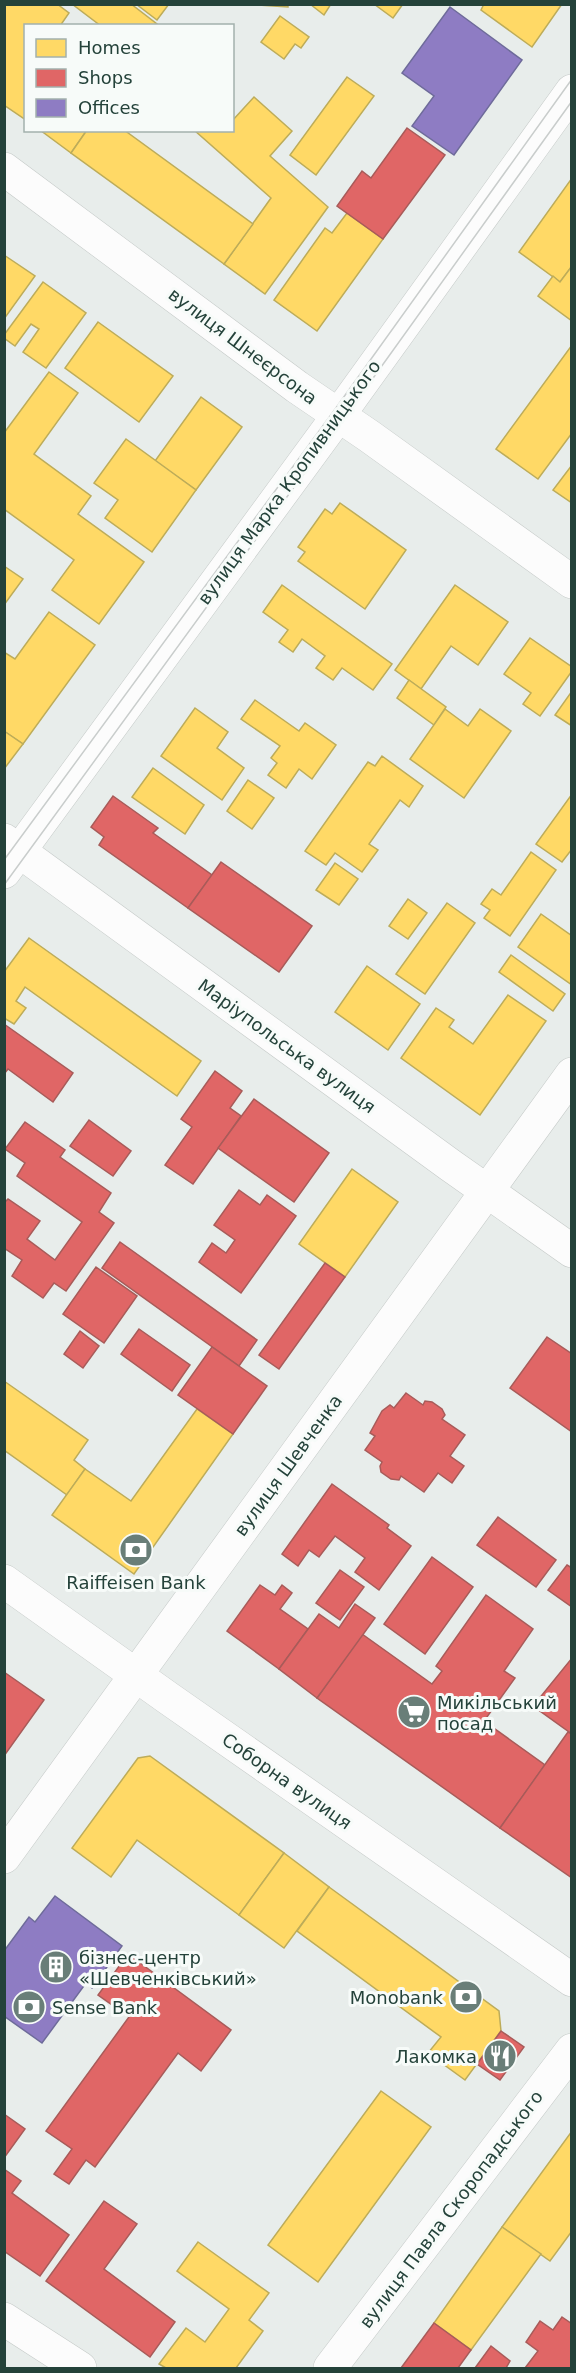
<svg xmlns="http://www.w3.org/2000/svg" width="576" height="2373" font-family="'DejaVu Sans',sans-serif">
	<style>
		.homes { fill: #ffd966; stroke: #bdac59; stroke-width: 1.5 }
		.shops { fill: #e06666; stroke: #a85b59; stroke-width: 1.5 }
		.offices { fill: #8e7cc3; stroke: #6e6b9a; stroke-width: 1.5 }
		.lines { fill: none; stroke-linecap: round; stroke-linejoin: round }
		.minor-casing { stroke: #c5cac8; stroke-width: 34 }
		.minor { stroke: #fcfcfc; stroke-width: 33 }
		.tram { stroke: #c9cdcc; stroke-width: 1.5 }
		.labels { text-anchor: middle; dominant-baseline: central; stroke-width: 6; stroke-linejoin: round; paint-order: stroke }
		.street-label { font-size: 18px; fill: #24423a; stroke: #f7fbf9 }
		.poi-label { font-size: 18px; fill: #24423a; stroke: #f7fbf9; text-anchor: start }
	</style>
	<rect width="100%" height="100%" fill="#e8edeb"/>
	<g class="homes">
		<polygon points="4,4 57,4 69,13 60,26 26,26 26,120 4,105"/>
		<polygon points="72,4 131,4 157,24 156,26 101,26"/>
		<polygon points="136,4 169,4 157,20"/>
		<polygon points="244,4 288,4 288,7"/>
		<polygon points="310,4 331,4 324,15"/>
		<polygon points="374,4 403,4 393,18"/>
		<polygon points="484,4 562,4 532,47 481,10"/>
		<polygon points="280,16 309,37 301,48 295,44 284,59 261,42"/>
		<polygon points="347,77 374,96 316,175 290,155"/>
		<polygon points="254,97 292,131 270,156 328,207 265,294 224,264 271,198 194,130 232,130 232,121"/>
		<polygon points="40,130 87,130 71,153"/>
		<polygon points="87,130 124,130 253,224 224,264 71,153"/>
		<polygon points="572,178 572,266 560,282 519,252"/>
		<polygon points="347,213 383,239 317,331 274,300 325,228 332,233"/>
		<polygon points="4,255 35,276 4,319"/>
		<polygon points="572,266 572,321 538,296 553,276 560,282"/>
		<polygon points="43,282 86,313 46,368 23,352 39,329 31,324 15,346 4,338 4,335"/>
		<polygon points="98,322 173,376 139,422 65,368"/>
		<polygon points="572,345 572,433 538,479 496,449"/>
		<polygon points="49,372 78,393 34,454 91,496 78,514 144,562 99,624 52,590 74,560 4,509 4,433"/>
		<polygon points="201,397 242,427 196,490 155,461"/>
		<polygon points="126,439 196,490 152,552 105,518 118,500 94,483"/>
		<polygon points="572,465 572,503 553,490"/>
		<polygon points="340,503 406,550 365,609 298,561 305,552 298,547 325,509 332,514"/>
		<polygon points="4,566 23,579 4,605"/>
		<polygon points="282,585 392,664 373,690 342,668 333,680 316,668 325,656 302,639 293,652 279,642 288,630 263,612"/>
		<polygon points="455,585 508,622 478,665 451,646 421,689 395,670"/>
		<polygon points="49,612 95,645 23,744 4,731 4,652 15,659"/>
		<polygon points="530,638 572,667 572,671 540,716 523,704 531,693 504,674"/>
		<polygon points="409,680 446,707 434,725 397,698"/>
		<polygon points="572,691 572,726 555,715"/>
		<polygon points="255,700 299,731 305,723 336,745 312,779 299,769 286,788 268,775 277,763 271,758 280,746 241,719"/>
		<polygon points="195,708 228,732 217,748 244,768 222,800 161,756"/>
		<polygon points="445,709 468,726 480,709 511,731 464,798 410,759"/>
		<polygon points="4,731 23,744 4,769"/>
		<polygon points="382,756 423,786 409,807 400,800 369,844 378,850 362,872 335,853 326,865 305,851 368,762 375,766"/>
		<polygon points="153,768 204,805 185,834 132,797"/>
		<polygon points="248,780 274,798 252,829 227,811"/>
		<polygon points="572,794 572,849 562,862 536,844"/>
		<polygon points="531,852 556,870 510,936 484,918 490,910 481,904 492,889 501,895"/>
		<polygon points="335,863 358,879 339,905 316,890"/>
		<polygon points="408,899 427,913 408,939 389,926"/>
		<polygon points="447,903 475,923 425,994 396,974"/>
		<polygon points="541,914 572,936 572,985 518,947"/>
		<polygon points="29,938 201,1061 177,1096 25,987 16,1001 26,1008 14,1024 4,1018 4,972"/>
		<polygon points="511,955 565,994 553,1011 499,972"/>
		<polygon points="367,966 420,1004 388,1050 335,1012"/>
		<polygon points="508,995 546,1021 480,1115 401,1058 436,1008 454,1020 449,1027 473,1044"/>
		<polygon points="352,1169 398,1202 345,1277 299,1244"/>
		<polygon points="4,1381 88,1440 74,1460 85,1469 67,1495 4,1450"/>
		<polygon points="197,1409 233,1434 134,1574 52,1515 85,1469 131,1501"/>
		<polygon points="150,1756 284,1853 239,1915 137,1840 111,1877 72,1848 138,1758"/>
		<polygon points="284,1853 329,1887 284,1948 239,1915"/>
		<polygon points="329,1887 499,2011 501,2031 465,2080 428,2053 441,2037 297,1931"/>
		<polygon points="381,2091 431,2127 318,2282 268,2245"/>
		<polygon points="572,2131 572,2231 550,2261 502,2227"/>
		<polygon points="502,2227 541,2254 471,2350 434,2323"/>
		<polygon points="198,2242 269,2293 249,2320 263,2331 236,2368 166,2368 159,2364 186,2328 205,2342 229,2309 177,2271"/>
	</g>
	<g class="shops">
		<polygon points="407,128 445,155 383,239 337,206 362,171 371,178"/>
		<polygon points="113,796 158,828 153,833 212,875 188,908 99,845 104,837 91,827"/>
		<polygon points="221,862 312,926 279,972 188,908"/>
		<polygon points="4,1024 73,1073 53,1102 8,1069 4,1074"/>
		<polygon points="215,1071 242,1091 230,1108 241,1116 193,1184 165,1165 192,1127 181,1119"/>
		<polygon points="254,1099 329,1153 294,1202 218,1148"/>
		<polygon points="89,1120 131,1151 113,1176 70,1146"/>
		<polygon points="25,1122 65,1150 60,1157 111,1193 99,1212 114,1223 66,1291 54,1283 43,1298 12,1276 22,1260 4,1248 4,1203 8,1199 40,1221 27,1239 55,1260 82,1222 17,1176 25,1163 5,1149"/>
		<polygon points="239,1190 260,1205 267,1195 296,1216 241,1293 199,1262 212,1243 226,1253 235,1240 214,1225"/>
		<polygon points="120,1242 257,1340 239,1366 102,1268"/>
		<polygon points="325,1263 345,1277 279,1369 259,1355"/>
		<polygon points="96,1267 137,1296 104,1343 63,1314"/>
		<polygon points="139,1329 190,1365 172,1391 121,1354"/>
		<polygon points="80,1331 99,1346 83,1368 64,1354"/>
		<polygon points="547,1337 572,1354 572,1432 510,1388"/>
		<polygon points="212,1347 267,1386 233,1434 178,1395"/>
		<polygon points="406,1393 423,1405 425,1401 432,1402 442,1409 445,1415 442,1419 465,1435 450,1456 464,1466 452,1483 438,1473 424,1492 401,1476 399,1480 391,1479 381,1472 380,1466 382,1462 365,1450 375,1436 370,1433 382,1411 390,1405 394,1408"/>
		<polygon points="332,1484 389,1525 387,1528 411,1546 379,1590 355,1572 365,1558 335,1536 319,1557 309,1550 298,1566 282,1554"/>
		<polygon points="498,1517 556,1560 536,1587 477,1545"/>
		<polygon points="432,1557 473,1587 425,1654 384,1624"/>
		<polygon points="567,1565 572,1568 572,1607 548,1590"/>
		<polygon points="340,1570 364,1587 340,1620 316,1603"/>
		<polygon points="260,1585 275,1595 282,1585 292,1593 280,1609 308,1629 279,1669 227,1631"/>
		<polygon points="486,1595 533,1629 504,1671 515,1678 484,1721 545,1765 500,1828 317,1698 362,1634 432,1684 442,1671 436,1666"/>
		<polygon points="355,1604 375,1618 317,1698 279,1669 319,1614 339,1628"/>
		<polygon points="572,1658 572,1734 533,1706"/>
		<polygon points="4,1672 44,1700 4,1756"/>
		<polygon points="568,1732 572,1734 572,1878 500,1828"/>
		<polygon points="128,1954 231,2030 201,2071 178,2053 95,2167 86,2160 69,2184 54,2174 72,2149 46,2131 129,2017 98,1995"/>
		<polygon points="501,2031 524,2047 500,2080 477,2064"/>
		<polygon points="4,2114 25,2129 4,2158"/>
		<polygon points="4,2169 21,2181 12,2193 69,2235 40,2276 4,2251"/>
		<polygon points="104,2201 137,2224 104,2269 175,2322 150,2357 46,2281"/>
		<polygon points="562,2317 572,2324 572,2368 525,2368 538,2351 526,2342 540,2321 553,2330"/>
		<polygon points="434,2323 471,2350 458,2368 401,2368"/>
		<polygon points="491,2346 510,2361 506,2368 475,2368"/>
	</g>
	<g class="offices">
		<polygon points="450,7 522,60 454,155 412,126 434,96 402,73"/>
		<polygon points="55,1896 122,1946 92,1988 86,1983 42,2043 4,2016 4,1951 29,1917 35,1922"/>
	</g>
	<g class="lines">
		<defs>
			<g id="minor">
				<polyline points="4,169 297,387 369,436 572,582"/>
				<polyline points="4,840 450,1165 572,1251"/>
				<polyline points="4,872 338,416 572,91"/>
				<polyline points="4,1581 168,1698 572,1980"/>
				<polyline points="4,1857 572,1074"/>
				<polyline points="4,2319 80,2368"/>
				<polyline points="330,2368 572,2050"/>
			</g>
		</defs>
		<use href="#minor" class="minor-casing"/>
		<use href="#minor" class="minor"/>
		<g class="tram">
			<polyline points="4,860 333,412 572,79"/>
			<polyline points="4,885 343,420 572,101"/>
		</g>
	</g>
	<defs>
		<symbol id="bank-disc" viewBox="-11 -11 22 22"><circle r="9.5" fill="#697e78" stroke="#f7fbf9"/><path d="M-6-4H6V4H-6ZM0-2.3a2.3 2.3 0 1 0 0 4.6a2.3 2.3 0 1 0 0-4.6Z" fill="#fff"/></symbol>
		<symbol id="supermarket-disc" viewBox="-11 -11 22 22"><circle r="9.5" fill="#697e78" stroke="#f7fbf9"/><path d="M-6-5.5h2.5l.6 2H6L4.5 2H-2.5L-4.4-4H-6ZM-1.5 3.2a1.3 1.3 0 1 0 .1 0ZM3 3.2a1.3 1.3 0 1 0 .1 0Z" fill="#fff"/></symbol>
		<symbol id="building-disc" viewBox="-11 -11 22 22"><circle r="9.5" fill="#697e78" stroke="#f7fbf9"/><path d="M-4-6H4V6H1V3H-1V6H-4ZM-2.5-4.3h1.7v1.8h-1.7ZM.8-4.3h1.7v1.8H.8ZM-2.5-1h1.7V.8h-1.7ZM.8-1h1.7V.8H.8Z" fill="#fff"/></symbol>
		<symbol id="restaurant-disc" viewBox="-11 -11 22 22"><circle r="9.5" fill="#697e78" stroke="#f7fbf9"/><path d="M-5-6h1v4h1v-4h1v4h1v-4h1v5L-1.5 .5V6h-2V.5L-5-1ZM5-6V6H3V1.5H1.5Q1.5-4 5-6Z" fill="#fff"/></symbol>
	</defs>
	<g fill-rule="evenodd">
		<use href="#bank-disc" x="117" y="1531" width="38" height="38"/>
		<use href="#supermarket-disc" x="395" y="1693" width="38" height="38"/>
		<use href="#building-disc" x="37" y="1948" width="38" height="38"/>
		<use href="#bank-disc" x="447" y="1978" width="38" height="38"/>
		<use href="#bank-disc" x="10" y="1988" width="38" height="38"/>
		<use href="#restaurant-disc" x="481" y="2037" width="38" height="38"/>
	</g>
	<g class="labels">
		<g class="street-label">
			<text transform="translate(243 346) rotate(37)">вулиця Шнеєрсона</text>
			<text transform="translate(289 482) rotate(-54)">вулиця Марка Кропивницького</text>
			<text transform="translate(287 1046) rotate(36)">Маріупольська вулиця</text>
			<text transform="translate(288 1465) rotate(-54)">вулиця Шевченка</text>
			<text transform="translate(287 1781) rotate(35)">Соборна вулиця</text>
			<text transform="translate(451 2209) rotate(-53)">вулиця Павла Скоропадського</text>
		</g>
		<g class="poi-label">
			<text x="136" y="1582" text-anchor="middle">Raiffeisen Bank</text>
			<text x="437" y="1702">Микільський<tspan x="437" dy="21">посад</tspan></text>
			<text x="79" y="1957">бізнес-центр<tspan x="79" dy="21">«Шевченківський»</tspan></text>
			<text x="443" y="1997" text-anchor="end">Monobank</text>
			<text x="52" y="2007">Sense Bank</text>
			<text x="477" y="2056" text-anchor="end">Лакомка</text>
		</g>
	</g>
	<rect width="576" height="2373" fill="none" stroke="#24423a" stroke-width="12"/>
	<rect x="24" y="24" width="210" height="108" fill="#f7fbf9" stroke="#a3b1ad" stroke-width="1.5"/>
	<rect x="36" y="39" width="30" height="18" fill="#ffd966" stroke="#a3b1ad" stroke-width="1.5"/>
	<text x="78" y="54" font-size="18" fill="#24423a">Homes</text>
	<rect x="36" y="69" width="30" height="18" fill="#e06666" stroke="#a3b1ad" stroke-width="1.5"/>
	<text x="78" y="84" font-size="18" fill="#24423a">Shops</text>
	<rect x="36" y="99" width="30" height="18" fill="#8e7cc3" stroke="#a3b1ad" stroke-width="1.5"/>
	<text x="78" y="114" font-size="18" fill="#24423a">Offices</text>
</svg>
